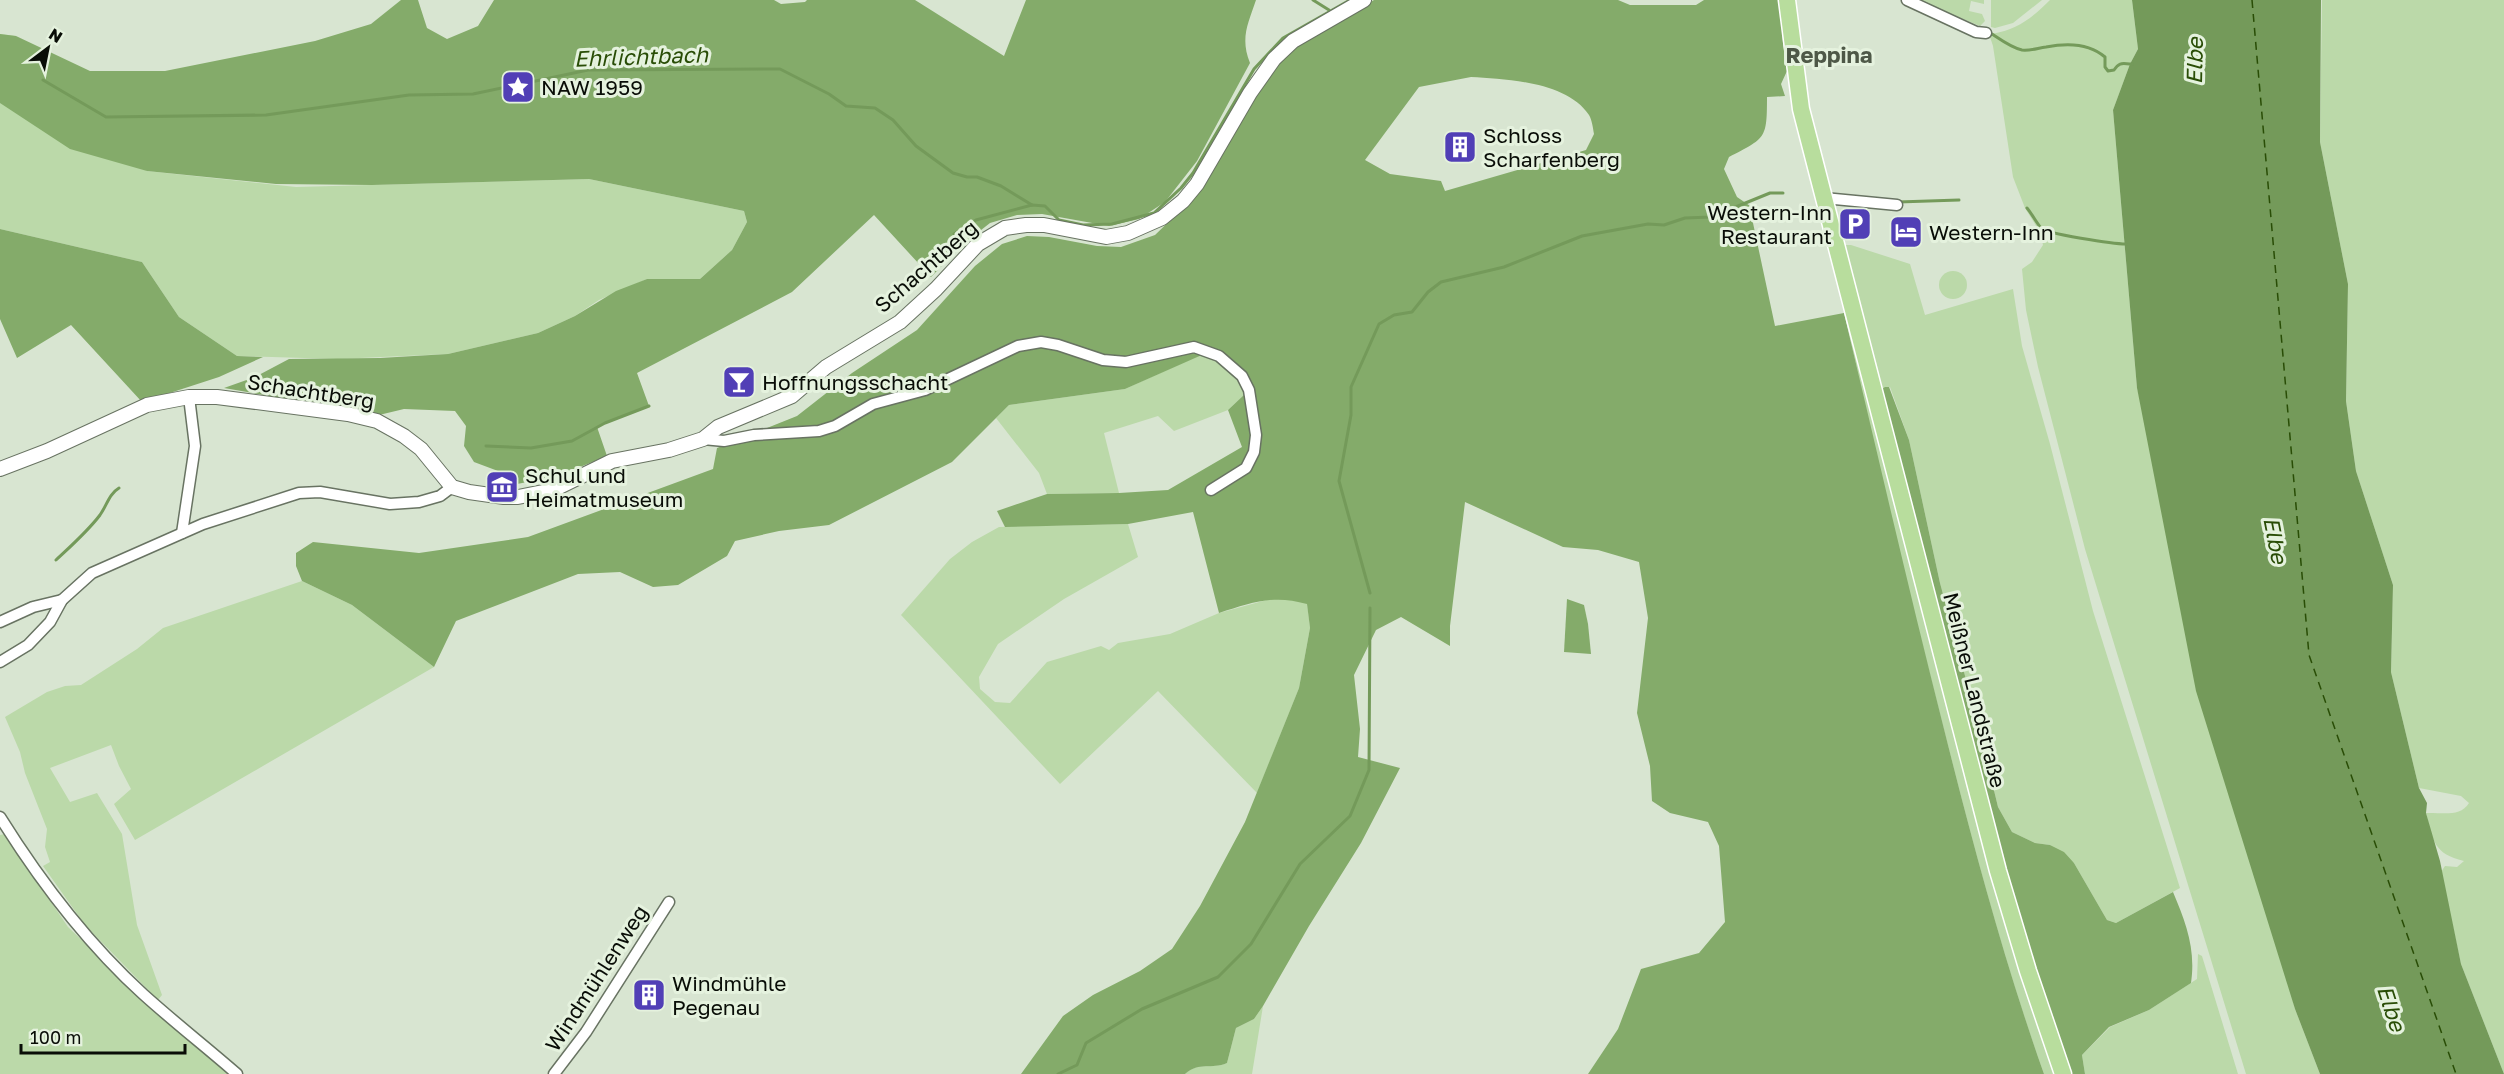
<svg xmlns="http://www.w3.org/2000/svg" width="2504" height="1074" font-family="'Golos Text',sans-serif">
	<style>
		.green { fill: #bbd9a9 }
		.forest { fill: #84ab6a; fill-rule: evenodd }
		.water { fill: #749a5a }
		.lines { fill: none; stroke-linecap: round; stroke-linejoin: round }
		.stream { stroke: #749a5a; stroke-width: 3 }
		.ferry { stroke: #294d06; stroke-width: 1.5; stroke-dasharray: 8 6; stroke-linecap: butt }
		.minor-casing { stroke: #687362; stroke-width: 13 }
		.tertiary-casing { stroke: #687362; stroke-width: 16 }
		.primary-casing { stroke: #fff; stroke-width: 19 }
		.minor { stroke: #fff; stroke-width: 10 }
		.tertiary { stroke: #fff; stroke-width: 14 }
		.primary { stroke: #b8dd9d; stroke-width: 16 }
		.labels { text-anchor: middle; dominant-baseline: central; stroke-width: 6; stroke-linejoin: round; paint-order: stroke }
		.poi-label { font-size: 21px; fill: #090d07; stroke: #e5f2de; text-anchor: start }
		.street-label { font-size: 21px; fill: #090d07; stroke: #e5f2de }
		.neighbourhood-label { font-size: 22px; font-weight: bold; fill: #4e5847; stroke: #e5f2de }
		.water-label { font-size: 22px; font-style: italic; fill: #294d06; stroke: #e5f2de }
	</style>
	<rect width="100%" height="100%" fill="#d8e5d1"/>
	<g class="green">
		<polygon points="1917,0 1984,0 1984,4 1971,1 1969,11 1982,14 1985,21 1980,26"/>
		<polygon points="1991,0 2042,0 2013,23 1995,28 1991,27"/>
		<path d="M2050,0H2132L2138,49L2130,64L2113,110L2137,388L2295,1009L2320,1074H2246L2085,549L2038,367L2026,310L2022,269L2032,262L2043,245L2040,232L2025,208L2013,177L1993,46L1990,37L1992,34C2018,29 2032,18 2050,0Z"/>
		<path d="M2322,0H2504V1074L2461,964L2441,872L2445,866L2457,867L2464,861C2434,854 2433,841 2426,813C2440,812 2460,818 2469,803L2461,796L2419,788L2391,672L2393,585L2356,471L2346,401L2348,284L2320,142Z"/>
		<polygon points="0,34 16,36 5,75 147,171 296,187 589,179 744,211 747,222 732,250 700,279 647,279 599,300 575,316 538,333 448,354 337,359 272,357 237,356 179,317 142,262 0,229"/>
		<polygon points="1844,245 1851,245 1910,264 1925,315 2013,289 2022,346 2050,444 2093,611 2180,888 2116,923 2107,920 2074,863 2050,845 2035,843 2012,832 1998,807 1978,724 1940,583 1909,440 1890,387 1882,389"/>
		<circle cx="1953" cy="285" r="14"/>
		<path d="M1841,295L2057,1074H2044C2000,951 1968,825 1936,698C1902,565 1869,430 1841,295Z"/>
		<path d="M1204,353C1224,364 1235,373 1246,393L1228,410L1174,431L1158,416L1104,433L1119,493L1047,494L1039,473L996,418L1009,405L1125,389Z"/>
		<polygon points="1128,524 1138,557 1064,599 998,644 979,677 980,689 995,702 1010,703 1047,662 1101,646 1109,650 1118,643 1170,634 1219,613 1281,596 1307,603 1310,628 1299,688 1257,793 1158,691 1060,784 901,615 950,559 972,542 999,527"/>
		<polygon points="302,581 352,605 434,667 135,840 114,804 131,789 119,766 111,745 50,768 70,802 97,793 122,834 137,925 162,995 158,1000 85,925 43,866 50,862 45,847 47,829 25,773 20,752 5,717 47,692 65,686 81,685 137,649 163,628"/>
		<polygon points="5,834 68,927 167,1021 229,1074 0,1074 0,835"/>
		<polygon points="2198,954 2202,956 2238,1074 2085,1074 2082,1055 2110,1027 2149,1010 2197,979"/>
		<path d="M1263,1006L1252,1074H1185C1199,1061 1211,1070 1227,1063L1236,1028L1254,1019Z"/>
	</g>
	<g class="forest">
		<path d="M401,0H418L427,28L447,39L478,26L494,0H774L781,4L805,2L807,0H915L1004,56L1026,0H1256C1248,24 1240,38 1250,63L1197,161L1165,202L1139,219L1109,226L1042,214L1017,215L990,223L962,245L931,277L874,215L792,292L637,373L649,406L597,427L607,456L558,476L517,484L511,476L474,462L464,446L466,426L455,411L404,409L379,415L224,388L255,377L289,359L380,358L448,354L538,333L575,316L616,291L647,279H700L732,250L747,222L744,211L589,179L372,185L276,184L147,171L70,149L0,103V34L16,36L90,71H165L315,41L371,24Z"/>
		<path d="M1374,0H1618L1630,5H1696L1704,0H1780L1783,43L1787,71L1781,84L1785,96L1767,97C1767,139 1766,138 1729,157L1724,169L1737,197L1756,210L1753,223L1775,326L1844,313C1877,452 1909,591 1944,729C1973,845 2004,961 2044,1074H1588L1618,1029L1641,969L1699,953L1725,922L1719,846L1708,822L1670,813L1652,801L1650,766L1637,713L1648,618L1639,562L1598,550L1563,547L1465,502L1450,626V646L1401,617L1376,630L1354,675L1360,729L1358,757L1400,768L1361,843L1309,926L1263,1006L1254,1019L1236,1028L1227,1063C1211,1070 1200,1061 1185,1074H1021L1063,1016L1093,995L1140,971L1172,949L1200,906L1245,822L1299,688L1310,628L1307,604C1273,594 1251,603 1219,613L1193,512L1128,524L1005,527L997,511L1047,494L1119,493L1168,490L1242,447L1228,410L1246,393C1235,373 1224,364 1204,354L1125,389L1009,405L952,462L829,525L779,531L735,541L727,556L678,585L653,587L620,572L578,574L456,621L434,667L352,605L302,581L296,566V553L313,542L419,553L528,537L713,469L717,448L797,416L852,373L917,330L975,266L1002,244L1027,236L1049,237L1097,246L1121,247L1155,235L1186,205L1252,99L1275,65L1296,46ZM1471,77C1507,79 1567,82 1589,115C1592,120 1593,128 1594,134L1586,150L1445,191L1441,181L1390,174L1365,160L1419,87Z"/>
		<polygon points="0,229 142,262 179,317 237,356 263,357 219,377 142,402 71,325 17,358 0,319"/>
		<path d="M1885,387H1889L1909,440L1940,583L1978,724L1998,807L2012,832L2035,843L2050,845L2064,852L2074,863L2107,920L2116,923L2173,892C2186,923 2196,949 2191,983L2149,1010L2109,1027L2082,1055L2085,1074H2069L2026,943L1989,811L1882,389Z"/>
		<polygon points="1567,599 1584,605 1588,624 1591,654 1564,652"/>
	</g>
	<polygon class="water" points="2132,0 2321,0 2320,142 2348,284 2346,401 2356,471 2393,585 2391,672 2419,788 2427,803 2426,813 2440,861 2461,964 2504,1074 2320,1074 2295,1009 2196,691 2137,388 2113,110 2130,64 2138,49"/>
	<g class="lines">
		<g class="stream">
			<polyline points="1313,0 1329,10"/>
			<path d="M1992,34C2001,40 2012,48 2022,50C2030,51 2038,48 2046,47C2066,43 2089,43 2105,57V67L2108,71L2114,70C2120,61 2123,64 2132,64"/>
			<polyline points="43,80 106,117 266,115 409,95 473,94 588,70 780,69 829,94 846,106 875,108 893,120 916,146 953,173 967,177 977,177 1001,186 1032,205"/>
			<polyline points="1898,202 1959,200"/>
			<path d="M2027,208C2032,214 2036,222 2041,228C2046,234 2114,244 2126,244"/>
			<polyline points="954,234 976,220 1032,205 1045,206 1059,220 1083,225 1112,224 1154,213 1181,188 1193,173 1254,69 1283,38 1350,0"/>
			<polyline points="486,446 531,448 572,441 605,423 649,406"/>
			<path d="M56,560C71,546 88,531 100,515C107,505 109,494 119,488"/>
			<polyline points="1370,593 1339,481 1351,415 1351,387 1379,324 1394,315 1412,312 1428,292 1441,282 1504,267 1582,236 1648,224 1664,225 1685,218 1711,217 1770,193 1783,193"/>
			<polyline points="1058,1074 1077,1065 1086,1043 1142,1009 1218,977 1251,944 1300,864 1350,816 1369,770 1370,608"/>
		</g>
		<polyline class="ferry" points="2252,0 2309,655 2456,1074"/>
		<defs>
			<g id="minor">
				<polyline points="1907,0 1976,32 1986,33"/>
				<polyline points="1824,198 1897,205"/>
				<polyline points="703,439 724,441 754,435 819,431 835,426 873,404 925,390 1018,346 1041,342 1058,345 1103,360 1126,362 1194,347 1219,356 1242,376 1249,390 1256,435 1254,452 1246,468 1211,490"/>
				<polyline points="182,533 195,446 189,397"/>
				<polyline points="0,622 33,607 62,600"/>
				<polyline points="0,662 28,645 50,622 62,600 92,573 203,524 299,493 320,492 390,504 419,502 440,496 452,487"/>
				<path d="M0,817C40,881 87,943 143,994C174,1022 206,1047 237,1074"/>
				<polyline points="554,1074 586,1032 669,902"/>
			</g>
			<polyline id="tertiary" points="0,469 47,451 147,405 189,397 217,397 348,414 377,421 404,436 421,449 452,487 469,492 504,497 518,497 553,490 612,461 669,450 703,439 718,427 792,396 826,367 900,322 936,289 978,244 1005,228 1026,225 1044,225 1106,237 1128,233 1162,218 1183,201 1197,184 1250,93 1274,59 1293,41 1364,0"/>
			<polyline id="primary" points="1787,0 1801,109 1824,198 1998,871 2028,971 2063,1074"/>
		</defs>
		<use href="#minor" class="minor-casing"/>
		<use href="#tertiary" class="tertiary-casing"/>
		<use href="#primary" class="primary-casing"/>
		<use href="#minor" class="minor"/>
		<use href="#tertiary" class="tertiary"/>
		<use href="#primary" class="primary"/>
	</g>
	<defs>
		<symbol id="sight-square" viewBox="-11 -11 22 22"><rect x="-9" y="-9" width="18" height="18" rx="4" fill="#513fb6" stroke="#e5f2de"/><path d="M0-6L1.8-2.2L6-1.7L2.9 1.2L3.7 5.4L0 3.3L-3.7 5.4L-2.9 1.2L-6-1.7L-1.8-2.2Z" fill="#fff"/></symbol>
		<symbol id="building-square" viewBox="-11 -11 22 22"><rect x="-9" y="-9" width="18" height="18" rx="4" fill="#513fb6" stroke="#e5f2de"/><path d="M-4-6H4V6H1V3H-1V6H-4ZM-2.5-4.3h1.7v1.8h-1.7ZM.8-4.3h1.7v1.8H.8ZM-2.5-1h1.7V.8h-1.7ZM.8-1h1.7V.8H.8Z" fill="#fff"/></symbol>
		<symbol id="parking-square" viewBox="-11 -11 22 22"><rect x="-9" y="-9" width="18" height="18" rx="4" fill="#513fb6" stroke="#e5f2de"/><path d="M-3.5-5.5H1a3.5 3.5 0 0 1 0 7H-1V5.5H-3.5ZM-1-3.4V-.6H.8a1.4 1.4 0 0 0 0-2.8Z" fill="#fff"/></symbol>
		<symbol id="hotel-square" viewBox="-11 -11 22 22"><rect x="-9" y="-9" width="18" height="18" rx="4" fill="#513fb6" stroke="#e5f2de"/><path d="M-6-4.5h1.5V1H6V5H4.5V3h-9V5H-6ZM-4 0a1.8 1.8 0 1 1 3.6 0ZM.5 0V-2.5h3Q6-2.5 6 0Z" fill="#fff"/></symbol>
		<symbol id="bar-square" viewBox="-11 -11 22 22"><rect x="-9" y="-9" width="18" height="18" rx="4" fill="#513fb6" stroke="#e5f2de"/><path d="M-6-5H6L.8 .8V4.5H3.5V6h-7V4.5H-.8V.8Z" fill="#fff"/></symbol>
		<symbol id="museum-square" viewBox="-11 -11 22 22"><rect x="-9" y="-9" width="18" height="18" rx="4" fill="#513fb6" stroke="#e5f2de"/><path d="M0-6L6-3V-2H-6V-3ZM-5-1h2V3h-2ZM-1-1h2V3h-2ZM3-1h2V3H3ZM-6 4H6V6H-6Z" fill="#fff"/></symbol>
	</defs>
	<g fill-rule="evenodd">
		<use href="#sight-square" x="499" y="68" width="38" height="38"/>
		<use href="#building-square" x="1441" y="128" width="38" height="38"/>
		<use href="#parking-square" x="1836" y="205" width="38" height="38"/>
		<use href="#hotel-square" x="1887" y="213" width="38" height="38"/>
		<use href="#bar-square" x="720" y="363" width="38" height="38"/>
		<use href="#museum-square" x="483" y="468" width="38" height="38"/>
		<use href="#building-square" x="630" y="976" width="38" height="38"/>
	</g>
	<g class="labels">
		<g class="poi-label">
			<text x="541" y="87">NAW 1959</text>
			<text x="1483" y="135">Schloss<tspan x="1483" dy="24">Scharfenberg</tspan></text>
			<text x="1832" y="212" text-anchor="end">Western-Inn<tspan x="1832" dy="24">Restaurant</tspan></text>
			<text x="1929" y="232">Western-Inn</text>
			<text x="762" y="382">Hoffnungsschacht</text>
			<text x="525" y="475">Schul und<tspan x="525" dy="24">Heimatmuseum</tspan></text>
			<text x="672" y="983">Windmühle<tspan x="672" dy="24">Pegenau</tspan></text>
		</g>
		<g class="street-label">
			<text transform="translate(926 266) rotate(-41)">Schachtberg</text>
			<text transform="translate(311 391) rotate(9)">Schachtberg</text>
			<text transform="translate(1975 690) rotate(76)">Meißner Landstraße</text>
			<text transform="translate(596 978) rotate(-57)">Windmühlenweg</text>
		</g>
		<g class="neighbourhood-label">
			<text x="1829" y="54">Reppina</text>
		</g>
		<g class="water-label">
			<text transform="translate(641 56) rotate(-2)">Ehrlichtbach</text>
			<text transform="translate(2194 61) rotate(-89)">Elbe</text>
			<text transform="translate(2276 540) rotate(79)">Elbe</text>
			<text transform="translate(2392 1008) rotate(72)">Elbe</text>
		</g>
	</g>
	<g transform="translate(48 48) rotate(32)" stroke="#e5f2de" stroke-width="4.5" paint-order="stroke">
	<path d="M0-4.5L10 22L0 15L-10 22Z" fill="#090d07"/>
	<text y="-9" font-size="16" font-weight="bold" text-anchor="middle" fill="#090d07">N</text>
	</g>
	<path d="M21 1044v9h164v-9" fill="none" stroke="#090d07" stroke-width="3"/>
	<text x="30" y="1044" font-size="18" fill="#090d07" stroke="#e5f2de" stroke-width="4.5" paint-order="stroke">100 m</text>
</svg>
